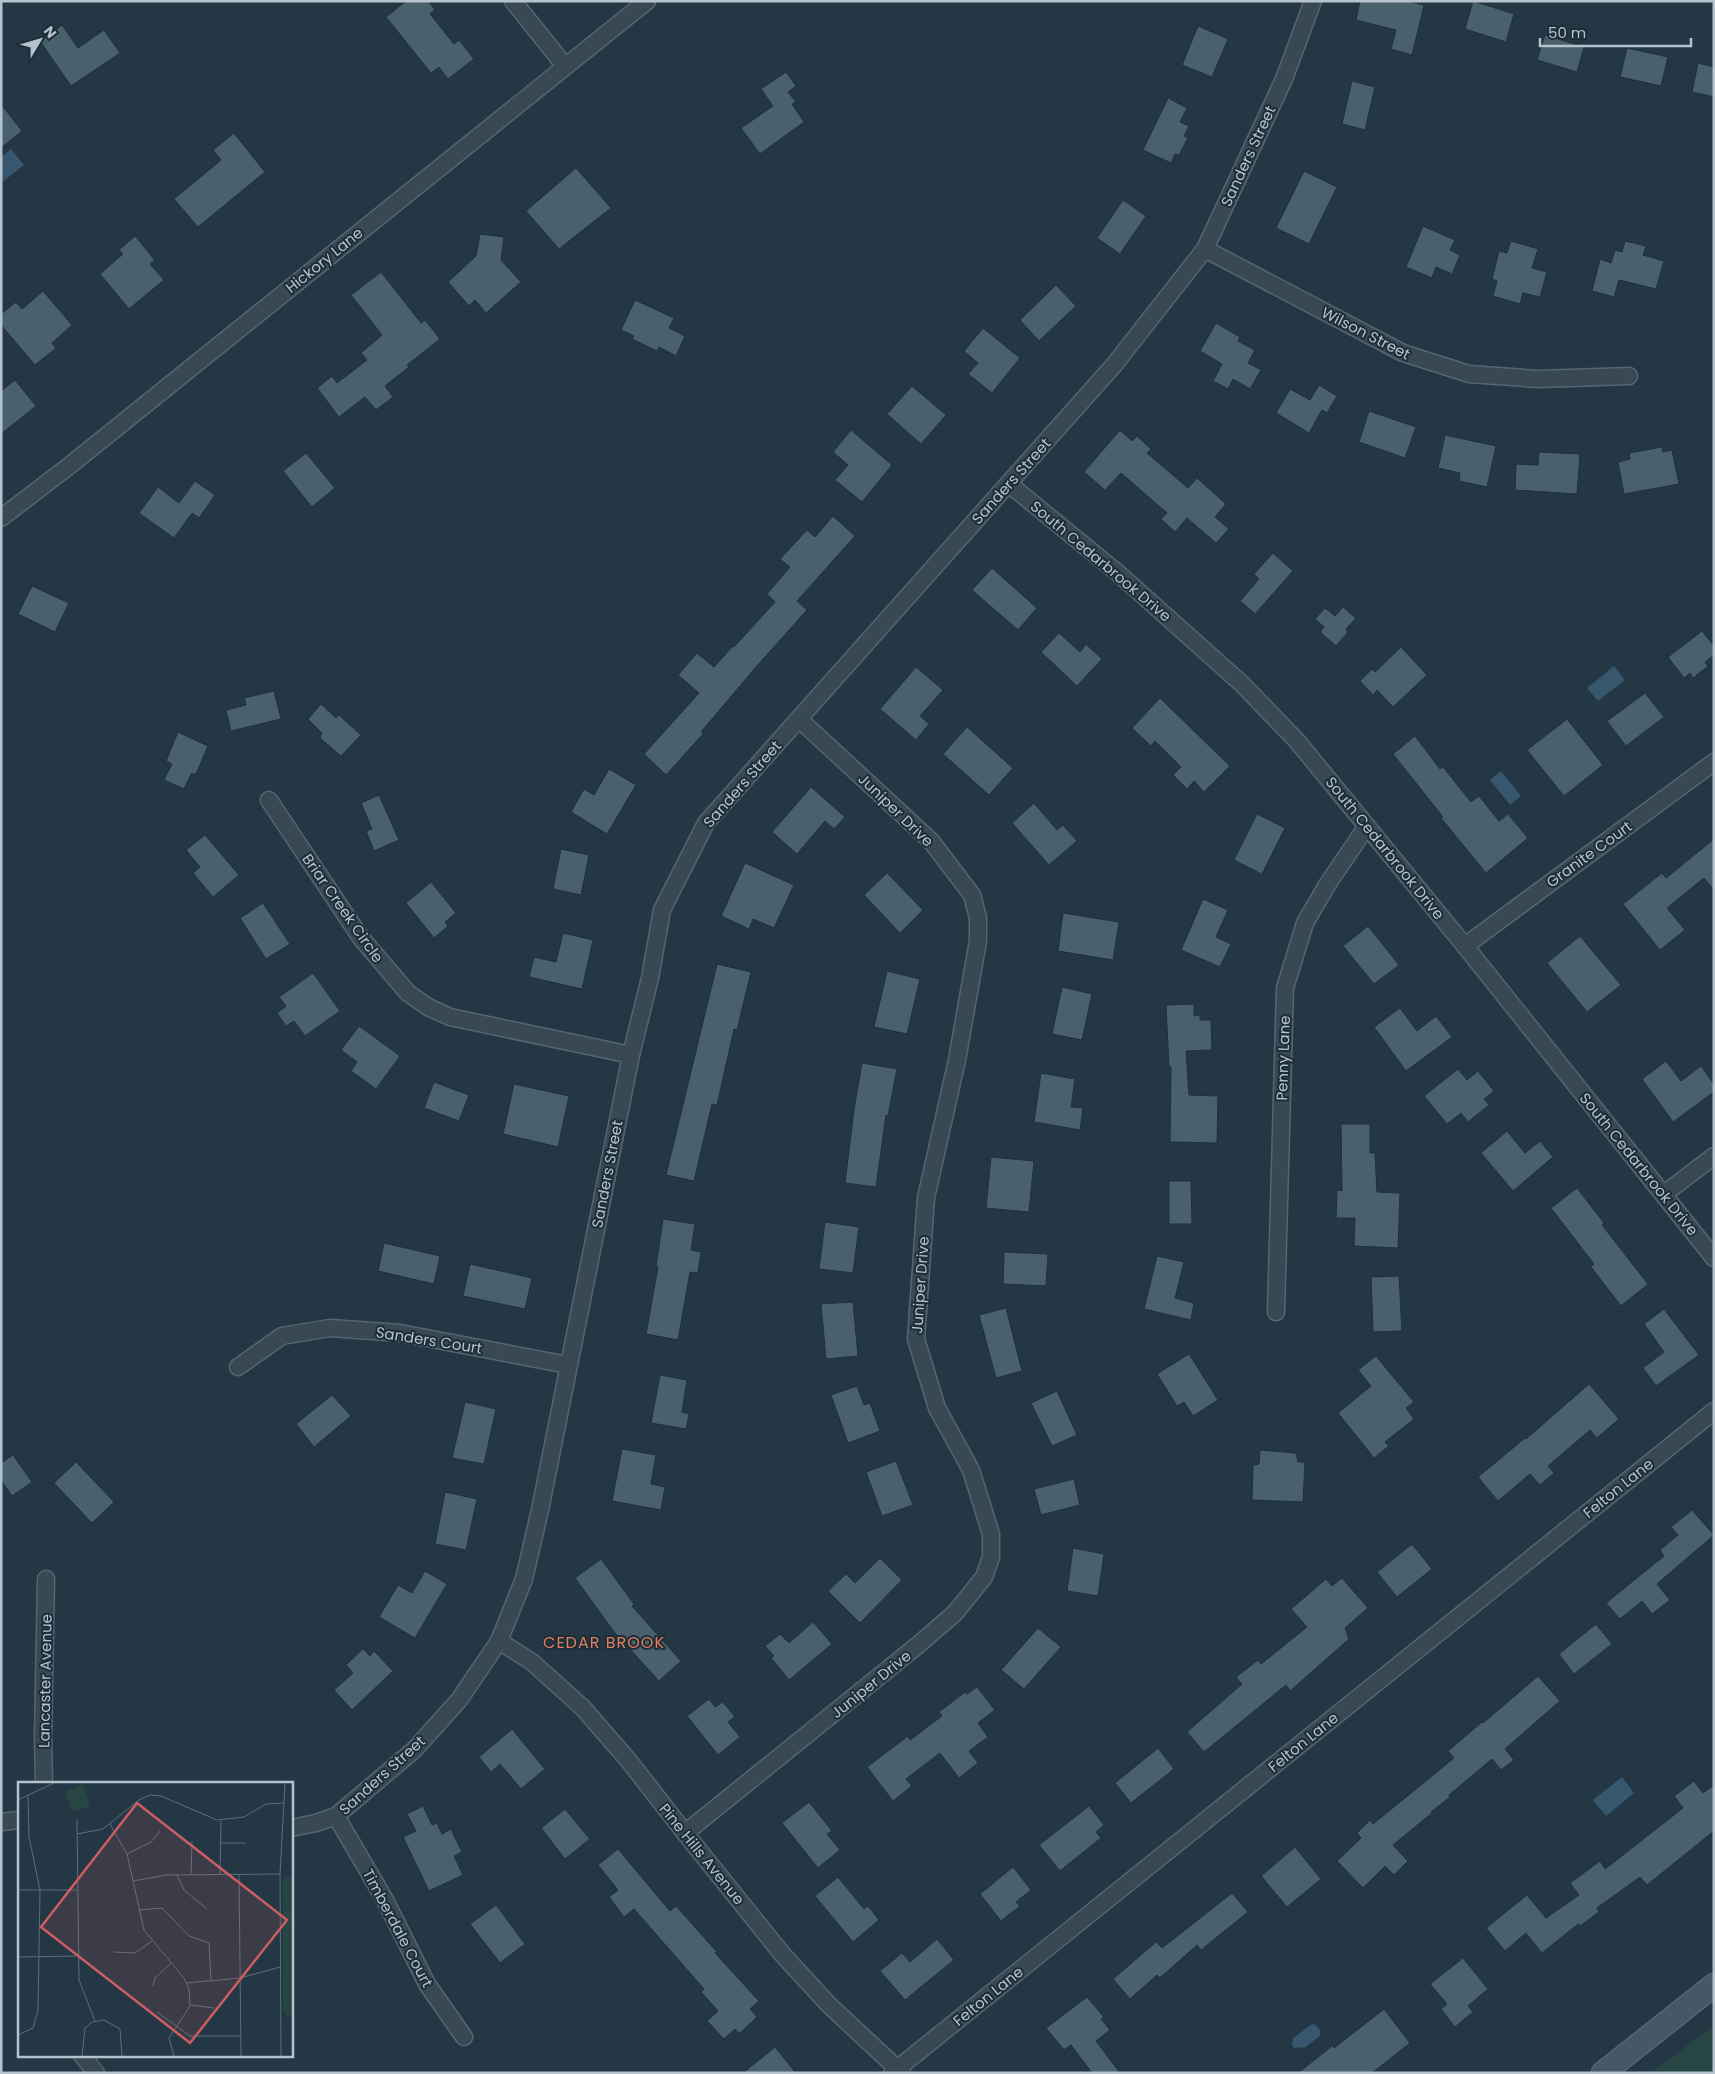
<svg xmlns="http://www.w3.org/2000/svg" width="1715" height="2074" font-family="Poppins,sans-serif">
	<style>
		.green { fill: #264543 }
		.water { fill: #36576d }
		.building { fill: #49606d; stroke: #1f303b }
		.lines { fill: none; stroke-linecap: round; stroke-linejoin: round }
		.minor-casing { stroke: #566671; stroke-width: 19 }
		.secondary-casing { stroke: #566671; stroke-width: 25 }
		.minor { stroke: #384953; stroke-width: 16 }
		.secondary { stroke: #465867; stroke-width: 22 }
		.labels { text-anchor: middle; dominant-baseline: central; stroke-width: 4; stroke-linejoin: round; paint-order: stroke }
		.street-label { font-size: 15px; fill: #b5c3cd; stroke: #1d2e39 }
		.neighbourhood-label { font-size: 16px; letter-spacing: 1px; fill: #e17e5d; stroke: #1d2e39 }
		.inset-road { fill: none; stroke: #5d6f7b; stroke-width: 1 }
		.view { fill: #ca5e62; fill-opacity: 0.15; stroke: #ca5e62; stroke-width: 2.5 }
		.inset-edge { fill: none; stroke: #b5c3cd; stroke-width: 2.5 }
	</style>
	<rect width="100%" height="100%" fill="#233744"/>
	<polygon class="green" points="1714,2025 1714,2073 1651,2073"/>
	<g class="water">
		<polygon points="11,149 24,165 1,183 1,157"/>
		<polygon points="1614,666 1625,680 1598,701 1587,688"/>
		<polygon points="1501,771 1521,796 1510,805 1490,780"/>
		<polygon points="1622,1777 1634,1793 1606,1816 1593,1800"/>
		<polygon points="1312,2024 1316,2025 1320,2030 1320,2036 1304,2048 1298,2047 1295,2049 1292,2045 1293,2038"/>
	</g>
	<g class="building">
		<polygon points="406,1 428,1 435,10 430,14 454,44 459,40 474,59 448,79 439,67 431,73 386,17"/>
		<polygon points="1360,1 1408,1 1424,5 1412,55 1391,49 1396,30 1356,20"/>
		<polygon points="1473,1 1514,14 1506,42 1465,29"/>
		<polygon points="62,25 78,48 104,30 120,53 71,86 40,41"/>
		<polygon points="1198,26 1228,39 1212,77 1182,65"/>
		<polygon points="1545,35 1584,47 1577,72 1537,60"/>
		<polygon points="1627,48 1668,57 1661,86 1620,77"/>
		<polygon points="1698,63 1714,67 1714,97 1692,92"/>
		<polygon points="786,72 796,86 788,92 796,102 792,104 804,122 760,154 741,128 773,106 761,89"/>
		<polygon points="1352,81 1375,87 1365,130 1342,124"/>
		<polygon points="1168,98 1187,108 1180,122 1189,126 1184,136 1188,138 1179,155 1175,154 1171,163 1143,150"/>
		<polygon points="1,104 22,131 1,148"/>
		<polygon points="234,133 265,172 198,227 174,199 221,160 213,150"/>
		<polygon points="576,168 611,208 559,249 526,211"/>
		<polygon points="1304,171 1337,187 1309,244 1276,228"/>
		<polygon points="1123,200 1146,216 1120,254 1097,238"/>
		<polygon points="1423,226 1455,240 1450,250 1460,255 1452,274 1436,267 1432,278 1406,267"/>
		<polygon points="480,234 504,237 501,260 521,282 486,313 475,300 469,306 448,282 476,256"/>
		<polygon points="135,236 155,260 150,264 164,280 129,309 100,274 123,254 119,250"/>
		<polygon points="1511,241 1538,249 1532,268 1547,272 1540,297 1523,293 1520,304 1493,296 1497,281 1492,279 1499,251 1507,253"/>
		<polygon points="1625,241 1646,246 1643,255 1664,261 1656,289 1619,280 1614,297 1592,291 1600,259 1611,263 1615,250 1622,252"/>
		<polygon points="381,272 421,323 425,320 440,339 407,365 409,367 385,386 393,397 376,410 365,397 339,417 317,388 332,376 337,383 367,360 361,353 382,335 351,295"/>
		<polygon points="1056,285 1076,306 1039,341 1020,320"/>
		<polygon points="43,291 72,325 52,343 56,348 35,365 1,325 1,314 16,302 22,309"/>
		<polygon points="635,300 674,318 669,328 685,336 676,356 659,347 657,351 632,339 634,336 621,330"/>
		<polygon points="1216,323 1240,337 1238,341 1255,350 1248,363 1261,370 1250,389 1233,379 1228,389 1213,381 1222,364 1200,351"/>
		<polygon points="983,328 1020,358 992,393 968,374 978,363 964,351"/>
		<polygon points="15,380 36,406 1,434 1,391"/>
		<polygon points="1319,385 1337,396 1327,413 1322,410 1309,433 1276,413 1290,389 1310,400"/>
		<polygon points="912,386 946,415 921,444 887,414"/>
		<polygon points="1369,411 1416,427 1405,458 1359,442"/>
		<polygon points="851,430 892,465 862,502 835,480 848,465 833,452"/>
		<polygon points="1120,430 1132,441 1137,436 1151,449 1147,453 1188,488 1197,478 1226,504 1215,517 1229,529 1216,543 1187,518 1175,532 1161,519 1167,513 1121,473 1105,490 1084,472"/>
		<polygon points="1445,435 1496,446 1487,487 1459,481 1460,473 1438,468"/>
		<polygon points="1662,447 1663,452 1672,450 1679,484 1624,494 1618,462 1630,459 1629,453"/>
		<polygon points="1539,452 1580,454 1577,494 1515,490 1516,464 1538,465"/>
		<polygon points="306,453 335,488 312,507 283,471"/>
		<polygon points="195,481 215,495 199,518 192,513 174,538 139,513 158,487 179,503"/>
		<polygon points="833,516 855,536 797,601 807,610 756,667 701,732 703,734 666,775 644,754 699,693 678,675 697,653 714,667 733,646 734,647 775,602 767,594 790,567 780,559 807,530 815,537"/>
		<polygon points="1273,553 1293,571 1255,614 1240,601 1259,579 1254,574"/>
		<polygon points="992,568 1037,608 1018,630 972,590"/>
		<polygon points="32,586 69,603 55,632 18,614"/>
		<polygon points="1343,607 1356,618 1346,629 1348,632 1336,646 1320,632 1324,627 1315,619 1325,608 1335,616"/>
		<polygon points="1702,631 1714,646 1714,655 1705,662 1708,666 1693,678 1690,673 1684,678 1668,657"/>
		<polygon points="1059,633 1080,652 1086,644 1102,659 1077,686 1041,652"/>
		<polygon points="1401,647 1427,675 1393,707 1377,690 1373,695 1360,681 1372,669 1375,672"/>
		<polygon points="916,667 943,690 920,716 929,724 916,740 880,709"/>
		<polygon points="274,691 281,719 231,731 226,710 246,705 244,698"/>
		<polygon points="1645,693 1664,717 1626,746 1607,721"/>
		<polygon points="1160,698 1230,766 1204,792 1194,781 1187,789 1173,775 1181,767 1155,741 1151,746 1132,728"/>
		<polygon points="321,704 336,718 339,715 361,735 341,756 320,738 322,733 308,719"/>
		<polygon points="1567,719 1603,765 1564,796 1527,750"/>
		<polygon points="967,727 1013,768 989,795 943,754"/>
		<polygon points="178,732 208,746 196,774 191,774 184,789 164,780 172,764 166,761"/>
		<polygon points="1415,736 1440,769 1443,767 1471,802 1479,796 1499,821 1508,814 1528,838 1486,873 1441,818 1443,817 1393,754"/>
		<polygon points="609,769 636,785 607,834 571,812 584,789 594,795"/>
		<polygon points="811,787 845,817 834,829 825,821 797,854 772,832"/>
		<polygon points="379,795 399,840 374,851 366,831 372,829 361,803"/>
		<polygon points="1034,803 1057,830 1063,825 1077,841 1049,865 1012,823"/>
		<polygon points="1257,814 1285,828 1262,874 1234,860"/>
		<polygon points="205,835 239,875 213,897 193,873 200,867 186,850"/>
		<polygon points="1714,839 1714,890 1704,878 1667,908 1685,930 1660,950 1623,904 1662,873 1666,878"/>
		<polygon points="561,849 589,855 581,895 553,889"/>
		<polygon points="745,863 794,885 774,928 753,919 749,929 721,916"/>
		<polygon points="887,873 923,910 900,933 864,895"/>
		<polygon points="431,882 456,913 445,922 448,926 434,938 406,903"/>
		<polygon points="1203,899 1228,910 1216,937 1231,944 1220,967 1181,950"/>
		<polygon points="263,903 290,944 266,959 240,918"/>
		<polygon points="1063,913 1119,922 1113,960 1058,951"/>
		<polygon points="1368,926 1399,965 1374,984 1343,946"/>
		<polygon points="563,933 593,940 582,989 529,977 534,957 556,962"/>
		<polygon points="1580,936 1621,985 1587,1012 1547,963"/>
		<polygon points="717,964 751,972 737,1030 734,1029 717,1105 712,1104 694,1181 666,1175"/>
		<polygon points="887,971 920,979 907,1034 874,1027"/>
		<polygon points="313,973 340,1011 305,1036 294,1021 286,1026 277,1013 286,1006 279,997"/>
		<polygon points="1062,987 1092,994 1082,1040 1052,1034"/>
		<polygon points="1194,1004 1194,1016 1200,1015 1200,1020 1211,1020 1212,1050 1186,1051 1189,1095 1218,1096 1217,1143 1170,1142 1171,1067 1169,1067 1166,1005"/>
		<polygon points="1400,1008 1417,1031 1436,1016 1452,1037 1406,1071 1374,1027"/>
		<polygon points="359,1026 400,1056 376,1089 351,1071 357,1062 341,1050"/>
		<polygon points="1666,1061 1681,1081 1701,1066 1714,1084 1714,1092 1673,1122 1642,1079"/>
		<polygon points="862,1063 897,1069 888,1116 886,1115 876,1187 845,1183 854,1109"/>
		<polygon points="1458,1069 1467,1080 1478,1071 1494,1091 1484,1099 1489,1105 1468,1122 1461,1113 1447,1124 1424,1096"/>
		<polygon points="1041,1073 1075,1079 1071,1107 1083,1108 1080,1130 1034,1122"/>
		<polygon points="434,1082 469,1095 459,1121 424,1108"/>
		<polygon points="514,1084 569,1096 558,1147 503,1134"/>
		<polygon points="1341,1124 1370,1124 1370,1153 1375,1153 1377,1192 1400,1193 1398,1248 1354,1246 1355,1218 1336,1218 1337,1190 1342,1191"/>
		<polygon points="1507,1131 1525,1153 1540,1141 1553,1157 1513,1191 1481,1153"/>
		<polygon points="991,1157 1034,1161 1029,1212 986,1208"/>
		<polygon points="1169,1181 1191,1181 1192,1224 1169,1224"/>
		<polygon points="1577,1188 1604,1223 1602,1225 1648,1284 1621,1306 1591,1267 1594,1264 1551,1208"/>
		<polygon points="663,1219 695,1224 691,1250 701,1252 698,1273 690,1272 678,1340 646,1334 658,1267 656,1267"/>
		<polygon points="825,1222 859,1227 853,1273 819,1269"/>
		<polygon points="384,1243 440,1256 434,1284 378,1271"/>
		<polygon points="1004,1252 1048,1254 1046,1286 1003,1284"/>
		<polygon points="1157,1256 1184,1262 1175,1298 1194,1303 1191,1320 1144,1309"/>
		<polygon points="470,1264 532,1278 525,1309 463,1296"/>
		<polygon points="1399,1276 1402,1331 1373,1332 1371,1277"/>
		<polygon points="853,1302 858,1356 826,1359 821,1304"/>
		<polygon points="1006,1308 1022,1371 996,1378 979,1315"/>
		<polygon points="1664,1309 1699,1355 1656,1386 1643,1368 1664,1352 1644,1324"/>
		<polygon points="1189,1354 1218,1400 1193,1416 1184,1402 1177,1406 1157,1374"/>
		<polygon points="1376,1356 1414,1402 1406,1408 1414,1419 1385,1442 1389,1446 1374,1458 1338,1413 1371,1386 1358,1370"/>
		<polygon points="660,1375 687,1380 682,1412 689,1414 686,1429 651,1423"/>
		<polygon points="1589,1384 1619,1419 1597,1438 1590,1430 1548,1466 1554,1473 1540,1485 1530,1474 1498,1501 1478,1477 1525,1438 1526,1439"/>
		<polygon points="857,1386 864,1405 870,1403 880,1431 848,1443 831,1395"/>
		<polygon points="1057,1391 1077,1435 1052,1446 1031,1403"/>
		<polygon points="332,1395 351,1416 314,1447 296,1424"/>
		<polygon points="465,1402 496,1409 484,1464 452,1458"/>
		<polygon points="622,1449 656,1455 651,1484 665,1487 661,1510 612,1501"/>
		<polygon points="1260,1450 1296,1453 1298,1462 1305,1462 1303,1502 1252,1500 1253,1465 1259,1464"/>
		<polygon points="13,1455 32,1482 12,1496 1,1480 1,1463"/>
		<polygon points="896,1461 913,1505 882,1516 866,1472"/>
		<polygon points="76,1462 114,1502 92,1523 54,1483"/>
		<polygon points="1074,1479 1080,1505 1041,1515 1034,1489"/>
		<polygon points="445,1492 477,1499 466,1550 435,1544"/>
		<polygon points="1692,1510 1714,1535 1657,1584 1670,1600 1652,1614 1642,1601 1620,1619 1606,1603 1664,1556 1660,1550 1678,1535 1671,1527"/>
		<polygon points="1412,1544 1432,1569 1397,1597 1377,1572"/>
		<polygon points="1073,1548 1104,1554 1098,1596 1067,1591"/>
		<polygon points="880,1558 902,1580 860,1623 828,1591 846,1574 855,1583"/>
		<polygon points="601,1559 634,1604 632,1606 681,1661 659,1681 615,1633 575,1578"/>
		<polygon points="425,1571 447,1584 415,1638 379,1617 398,1585 412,1593"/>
		<polygon points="1342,1578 1368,1608 1345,1628 1349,1639 1290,1691 1286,1685 1204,1752 1187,1732 1242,1684 1236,1677 1258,1660 1261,1664 1307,1627 1291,1609 1326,1579 1332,1586"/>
		<polygon points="813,1622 832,1644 789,1680 771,1658 774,1656 765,1646 780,1634 789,1643"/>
		<polygon points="1596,1624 1612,1644 1574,1674 1559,1654"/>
		<polygon points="1038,1628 1061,1647 1024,1689 1001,1670"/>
		<polygon points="363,1649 370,1656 374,1651 393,1671 352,1710 334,1690 353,1673 346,1665"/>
		<polygon points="1538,1676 1560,1701 1505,1749 1514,1760 1501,1770 1492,1759 1449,1795 1450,1797 1431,1812 1432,1813 1393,1845 1408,1861 1394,1875 1385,1866 1363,1888 1337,1861 1361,1838 1357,1833 1370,1820 1373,1824 1454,1758 1448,1751 1482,1722 1483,1723"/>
		<polygon points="977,1687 995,1710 978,1723 988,1737 969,1751 978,1763 959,1778 940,1753 906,1779 912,1786 893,1801 867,1767 908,1736 910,1740 942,1716 939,1712 965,1692 967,1694"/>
		<polygon points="709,1699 715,1707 723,1702 735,1717 728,1722 740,1737 718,1755 687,1716"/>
		<polygon points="512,1729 545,1769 521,1789 500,1764 491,1772 479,1757"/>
		<polygon points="1158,1748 1174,1769 1131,1803 1115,1783"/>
		<polygon points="1694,1781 1703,1793 1714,1785 1714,1831 1647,1885 1640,1877 1597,1908 1599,1912 1580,1926 1578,1924 1542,1953 1526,1933 1505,1951 1486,1928 1527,1895 1546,1918 1579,1895 1570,1883 1600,1861 1605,1869 1683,1808 1674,1796"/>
		<polygon points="809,1802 832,1831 827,1834 840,1850 818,1868 782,1823"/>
		<polygon points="423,1806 432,1825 437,1823 442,1834 451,1829 462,1852 454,1856 463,1875 429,1891 403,1837 416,1831 407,1814"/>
		<polygon points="1089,1806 1104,1825 1096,1832 1101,1838 1060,1871 1039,1845"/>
		<polygon points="565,1809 590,1839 565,1859 541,1828"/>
		<polygon points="1295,1847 1321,1879 1287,1907 1261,1876"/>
		<polygon points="618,1849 670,1911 676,1906 717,1952 715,1953 759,2001 750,2009 757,2017 739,2034 735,2029 724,2039 707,2021 718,2011 701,1992 704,1989 634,1909 624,1917 609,1897 618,1890 598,1865"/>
		<polygon points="1013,1867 1031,1890 1016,1902 1020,1906 1001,1921 980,1894"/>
		<polygon points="838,1877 864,1909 868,1906 879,1920 853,1942 815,1896"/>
		<polygon points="1232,1893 1248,1912 1201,1950 1197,1945 1160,1978 1157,1975 1130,1999 1113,1979 1156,1942 1162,1948"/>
		<polygon points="496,1905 525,1944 500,1963 470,1924"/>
		<polygon points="937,1939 954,1960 905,2000 880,1971 902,1953 910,1962"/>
		<polygon points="1463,1958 1488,1989 1468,2006 1473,2012 1455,2027 1441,2009 1447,2004 1430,1984"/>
		<polygon points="1087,1997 1104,2017 1101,2019 1110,2030 1096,2041 1120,2073 1092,2073 1071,2045 1064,2050 1046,2028"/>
		<polygon points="1384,2009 1410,2043 1372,2073 1298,2073 1332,2046 1334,2048"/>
		<polygon points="775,2047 796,2073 743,2073"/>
	</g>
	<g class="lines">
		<defs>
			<g id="minor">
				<polyline points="513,1 565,66"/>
				<polyline points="1205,249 1403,353 1469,374 1539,379 1629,376"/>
				<polyline points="1009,484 1119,574 1242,684 1297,741 1465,946 1714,1258"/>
				<polyline points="1,518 69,466 647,1"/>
				<polyline points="269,800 361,938 408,993 428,1007 450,1017 631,1055"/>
				<polyline points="1465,946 1714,762"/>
				<polyline points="1664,1194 1714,1156"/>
				<polyline points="1276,1312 1285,988 1305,923 1327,885 1367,826"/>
				<polyline points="238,1367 282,1336 330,1328 400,1333 568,1365"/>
				<polyline points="499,1641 532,1662 583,1708 629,1761 685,1833 783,1955 829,2005 902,2073"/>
				<polyline points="44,1783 43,1737 46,1579"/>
				<polyline points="336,1816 385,1900 427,1984 464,2037"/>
				<polyline points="1,1822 19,1820"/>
				<polyline points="291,1828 316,1823 336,1816 414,1750 459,1700 499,1641 524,1579 540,1510 631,1055 650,978 662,910 706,823 1114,365 1205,249 1284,79 1313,1"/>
				<polyline points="685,1833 918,1645 955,1613 984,1577 991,1557 991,1534 971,1470 937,1408 916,1339 926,1198 957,1060 978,941 978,918 972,895 931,841 799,719"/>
				<polyline points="82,2055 96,2073"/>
				<polyline points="892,2073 1714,1411"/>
			</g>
			<polyline id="secondary" points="1603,2073 1714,1985"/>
		</defs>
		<use href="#minor" class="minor-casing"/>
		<use href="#secondary" class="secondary-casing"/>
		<use href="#minor" class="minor"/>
		<use href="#secondary" class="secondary"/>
	</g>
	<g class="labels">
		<g class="street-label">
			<text transform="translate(1248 156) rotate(-65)">Sanders Street</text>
			<text transform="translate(324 260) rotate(-39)">Hickory Lane</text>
			<text transform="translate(1366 333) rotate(27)">Wilson Street</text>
			<text transform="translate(1011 481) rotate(-48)">Sanders Street</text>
			<text transform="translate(1101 561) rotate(40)">South Cedarbrook Drive</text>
			<text transform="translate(742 784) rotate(-49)">Sanders Street</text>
			<text transform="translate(896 810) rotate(44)">Juniper Drive</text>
			<text transform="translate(1385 848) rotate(51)">South Cedarbrook Drive</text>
			<text transform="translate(1589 854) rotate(-36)">Granite Court</text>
			<text transform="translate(343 908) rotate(55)">Briar Creek Circle</text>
			<text transform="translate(1283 1058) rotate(-88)">Penny Lane</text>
			<text transform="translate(1639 1164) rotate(51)">South Cedarbrook Drive</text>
			<text transform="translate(607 1174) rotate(-79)">Sanders Street</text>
			<text transform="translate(920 1285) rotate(-86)">Juniper Drive</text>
			<text transform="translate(429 1340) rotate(9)">Sanders Court</text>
			<text transform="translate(1618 1488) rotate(-39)">Felton Lane</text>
			<text transform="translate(45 1681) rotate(-89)">Lancaster Avenue</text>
			<text transform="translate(871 1684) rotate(-39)">Juniper Drive</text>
			<text transform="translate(1303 1742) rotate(-39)">Felton Lane</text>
			<text transform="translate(382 1775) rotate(-42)">Sanders Street</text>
			<text transform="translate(702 1854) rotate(51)">Pine Hills Avenue</text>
			<text transform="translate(398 1928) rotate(62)">Timberdale Court</text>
			<text transform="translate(988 1996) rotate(-39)">Felton Lane</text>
		</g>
		<g class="neighbourhood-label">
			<text x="604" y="1642">CEDAR BROOK</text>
		</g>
	</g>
	<g transform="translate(18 1782)">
		<rect width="275" height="275" fill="#233744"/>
		<path d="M65,2L72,24L54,30L47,10ZM269,95L275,96V234L270,235L265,228V99Z" fill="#264543"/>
		<path class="inset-road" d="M0,18L36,1M59,38L61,198L77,239M92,42L109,72L126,148L166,196L171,207L172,224L151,256L156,274M59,52L85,47L121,18L132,13L143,14L199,38L226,35L248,22L265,21M203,61H228M109,72L133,60L142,49M202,92L203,39M221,92L223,274M159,93L166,108L189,127M173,93L174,59M115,99L149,93L262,92M0,108H60M120,128L144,126L171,154L191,161L193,198M96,170L117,171L134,159M0,175L60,174M169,201L222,196L262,185M135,204L137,196L153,181M173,223L196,226M139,230L172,254H223M0,253L15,246L20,228L22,108L11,55L10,13M64,274L67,246L74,240L86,238L102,247L104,274M263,274L262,92L267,1"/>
		<path class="view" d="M119,21L269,138L172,261L23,145Z"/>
		<rect width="275" height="275" class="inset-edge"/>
	</g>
	<rect width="1715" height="2074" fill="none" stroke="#b5c3cd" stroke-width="5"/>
	<g transform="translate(40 40) rotate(52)" stroke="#1d2e39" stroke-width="4" paint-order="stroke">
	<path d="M0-4L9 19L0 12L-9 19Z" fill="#b5c3cd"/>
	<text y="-8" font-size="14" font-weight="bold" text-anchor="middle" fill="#b5c3cd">N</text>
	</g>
	<path d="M1540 38v8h151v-8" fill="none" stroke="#b5c3cd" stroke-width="2.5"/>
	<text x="1548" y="38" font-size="15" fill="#b5c3cd" stroke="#1d2e39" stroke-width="4" paint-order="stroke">50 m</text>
</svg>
